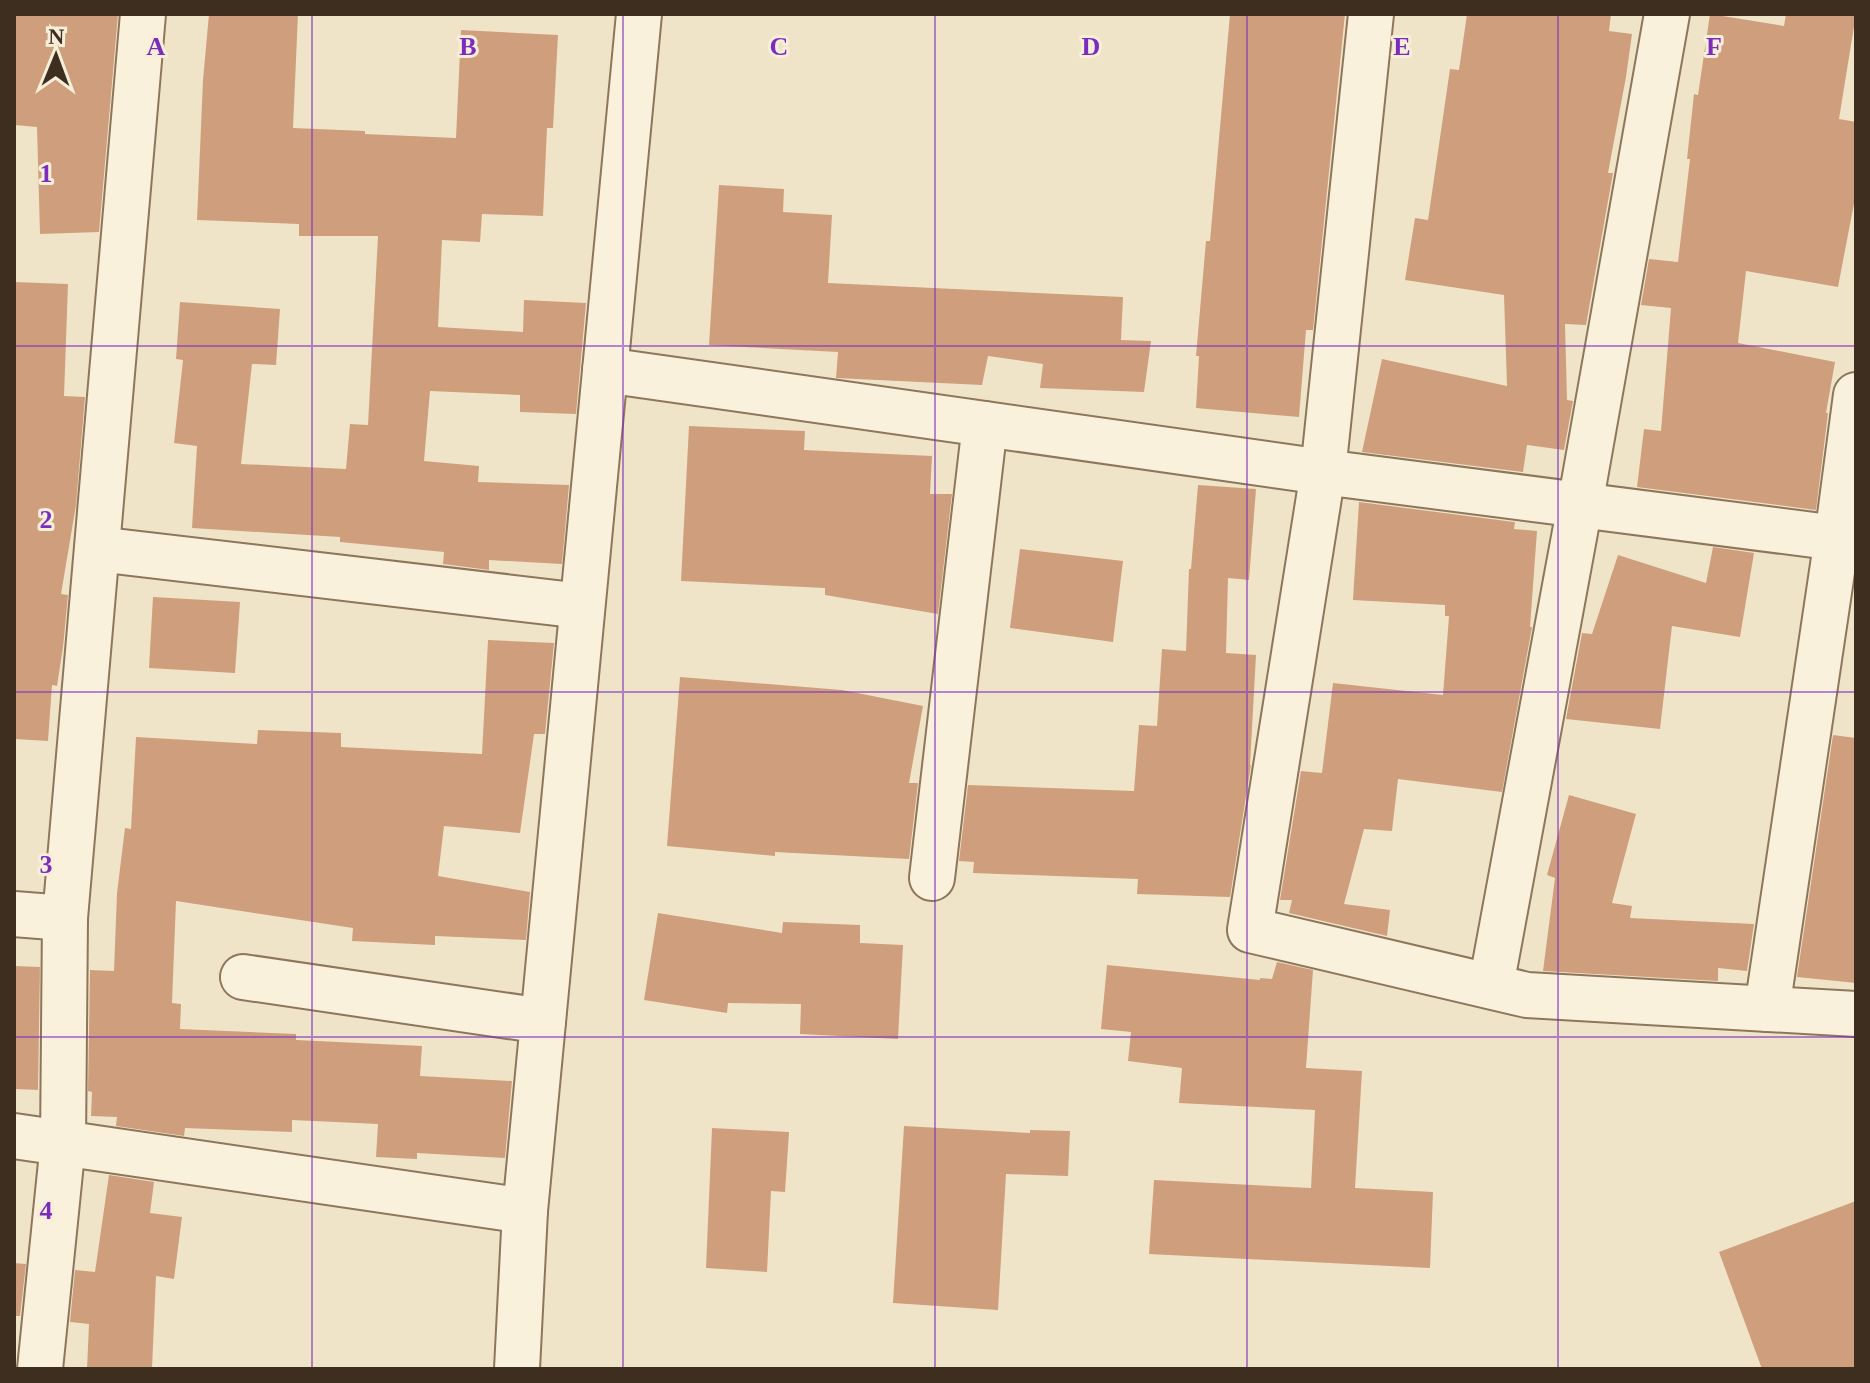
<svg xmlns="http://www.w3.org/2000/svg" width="1870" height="1383" font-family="'Times New Roman',serif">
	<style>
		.building { fill: #cf9f7d }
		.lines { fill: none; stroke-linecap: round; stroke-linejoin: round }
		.minor-casing { stroke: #8d765c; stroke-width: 48 }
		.minor { stroke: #faf1dc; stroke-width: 44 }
		.grid { fill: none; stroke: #7b2cbf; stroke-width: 2; stroke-opacity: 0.55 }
		.grid-label { font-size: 26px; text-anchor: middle; font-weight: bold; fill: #7b2cbf; stroke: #f7eed8; stroke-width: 6; stroke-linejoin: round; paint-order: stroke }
	</style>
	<rect width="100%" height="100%" fill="#f0e4c8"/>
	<g class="building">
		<polygon points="14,14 118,14 99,232 40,234 37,127 14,125"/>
		<polygon points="209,14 298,14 293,128 365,131 365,134 456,138 461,30 558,35 553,128 547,128 543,216 482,214 480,242 442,240 438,327 523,332 524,300 586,303 576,414 520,412 520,395 430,391 424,461 479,466 478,482 569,485 562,564 489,560 489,570 443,564 444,552 340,542 340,537 192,528 197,446 174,443 183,360 176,359 180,302 280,309 276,365 252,364 241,464 346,469 350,424 368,425 378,236 299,236 299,224 197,220 203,80"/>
		<polygon points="1230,14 1345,14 1313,330 1306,330 1299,417 1196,408 1199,356 1196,356 1206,241 1210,241"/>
		<polygon points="1467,14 1611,14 1609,31 1632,34 1626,77 1608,173 1613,173 1586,325 1565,324 1567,400 1573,401 1564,450 1527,445 1523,472 1362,452 1382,359 1507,386 1504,295 1405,280 1415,218 1428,220 1450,69 1459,70"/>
		<polygon points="1710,14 1784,26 1786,14 1856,14 1839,119 1856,122 1856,193 1838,287 1746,271 1738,343 1835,362 1826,413 1828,413 1816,510 1637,487 1644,429 1661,431 1671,308 1641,305 1649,259 1678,262 1690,159 1687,159 1694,94 1698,95"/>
		<polygon points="719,185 784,189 783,212 832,215 828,283 1123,297 1121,340 1151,341 1144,392 1040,388 1043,364 988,356 982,385 836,378 838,352 709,345"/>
		<polygon points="14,282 68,284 64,396 85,397 76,505 61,594 68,595 63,647 57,686 52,685 48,741 14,739"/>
		<polygon points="689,426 805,431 804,450 932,456 930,494 952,494 938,614 825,595 825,588 681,581"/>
		<polygon points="1198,485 1256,489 1249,580 1228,578 1226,653 1256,655 1250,765 1251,765 1230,897 1137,894 1138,879 973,873 974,862 959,861 968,785 1134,791 1139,725 1157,726 1162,649 1186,651 1189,569 1191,569"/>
		<polygon points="1359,502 1514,522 1515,522 1514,529 1537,531 1530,627 1532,627 1502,792 1398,779 1392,831 1364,829 1344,904 1390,910 1387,936 1289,913 1292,900 1280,900 1301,771 1322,773 1333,683 1443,695 1449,616 1445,616 1445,605 1353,600"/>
		<polygon points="1713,547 1754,553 1740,637 1672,626 1660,729 1566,719 1582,633 1592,634 1618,555 1706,583"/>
		<polygon points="1020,549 1123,561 1113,642 1010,628"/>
		<polygon points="153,597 240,602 235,673 149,668"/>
		<polygon points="488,640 554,643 545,734 534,734 520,833 444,826 438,876 530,892 526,940 435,936 435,945 352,941 353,928 176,901 172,1003 181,1004 180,1029 296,1034 296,1040 422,1046 420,1076 512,1081 505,1158 417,1153 417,1159 376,1157 378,1124 292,1120 292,1132 185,1128 184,1136 116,1126 117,1117 91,1116 92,1092 88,1091 90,970 114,971 117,893 125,828 131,829 136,737 257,744 258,730 341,733 341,747 482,754"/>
		<polygon points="680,677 842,690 923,706 909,783 918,783 909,859 775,852 775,856 667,846"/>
		<polygon points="1833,735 1856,738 1856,983 1797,977"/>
		<polygon points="1569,795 1636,814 1612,903 1632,906 1630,918 1754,924 1747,971 1718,968 1718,981 1543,971 1555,878 1547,875"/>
		<polygon points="658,913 782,933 783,922 860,925 860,943 903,945 898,1039 800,1034 801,1004 728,1003 727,1013 644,1000"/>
		<polygon points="1277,962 1313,970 1306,1068 1362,1071 1355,1188 1433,1192 1430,1268 1149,1254 1154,1180 1311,1188 1315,1110 1179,1103 1182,1068 1128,1061 1131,1032 1101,1029 1107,965 1260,980 1260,978 1272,979"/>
		<polygon points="14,966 40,967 38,1090 14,1089"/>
		<polygon points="904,1126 1030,1133 1030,1130 1070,1131 1068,1176 1006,1174 998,1310 893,1303"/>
		<polygon points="712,1128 789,1132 785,1192 771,1191 767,1272 706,1268"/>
		<polygon points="109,1175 154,1182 150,1213 182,1217 174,1279 156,1276 152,1369 87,1369 89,1324 70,1322 75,1270 95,1272"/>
		<polygon points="1856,1201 1856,1369 1762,1369 1719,1252"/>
		<polygon points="14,1263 26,1264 20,1316 14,1316"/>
	</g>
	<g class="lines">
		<defs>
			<g id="minor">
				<polyline points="1371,14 1323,472 1250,930 1527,995 1856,1014"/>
				<polyline points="605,370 1323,472 1837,538 1856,538"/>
				<polyline points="97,549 582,606"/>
				<polyline points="932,878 985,424"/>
				<polyline points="14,914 65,918 143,14"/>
				<polyline points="243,977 543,1021"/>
				<polyline points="1491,986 1580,505 1667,14"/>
				<polyline points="1767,1009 1837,538 1856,395"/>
				<polyline points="14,1136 525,1211"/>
				<polyline points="40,1369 63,1143 65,918"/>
				<polyline points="517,1369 525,1211 639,14"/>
			</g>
		</defs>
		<use href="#minor" class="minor-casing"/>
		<use href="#minor" class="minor"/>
	</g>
	<path class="grid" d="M312,14V1369M623,14V1369M935,14V1369M1247,14V1369M1558,14V1369M14,346H1856M14,692H1856M14,1037H1856"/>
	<g class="grid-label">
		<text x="156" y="55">A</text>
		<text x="468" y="55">B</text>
		<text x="779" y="55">C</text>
		<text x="1091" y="55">D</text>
		<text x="1402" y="55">E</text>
		<text x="1714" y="55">F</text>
		<text x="46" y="182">1</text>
		<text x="46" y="528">2</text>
		<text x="46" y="873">3</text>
		<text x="46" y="1219">4</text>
	</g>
	<rect width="1870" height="1383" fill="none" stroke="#3d2e20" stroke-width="32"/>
	<g transform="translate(56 56) rotate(1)" stroke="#f7eed8" stroke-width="6" paint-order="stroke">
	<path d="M0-6L14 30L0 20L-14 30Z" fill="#3d2e20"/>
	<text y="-12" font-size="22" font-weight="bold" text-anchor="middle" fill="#3d2e20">N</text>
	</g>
</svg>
